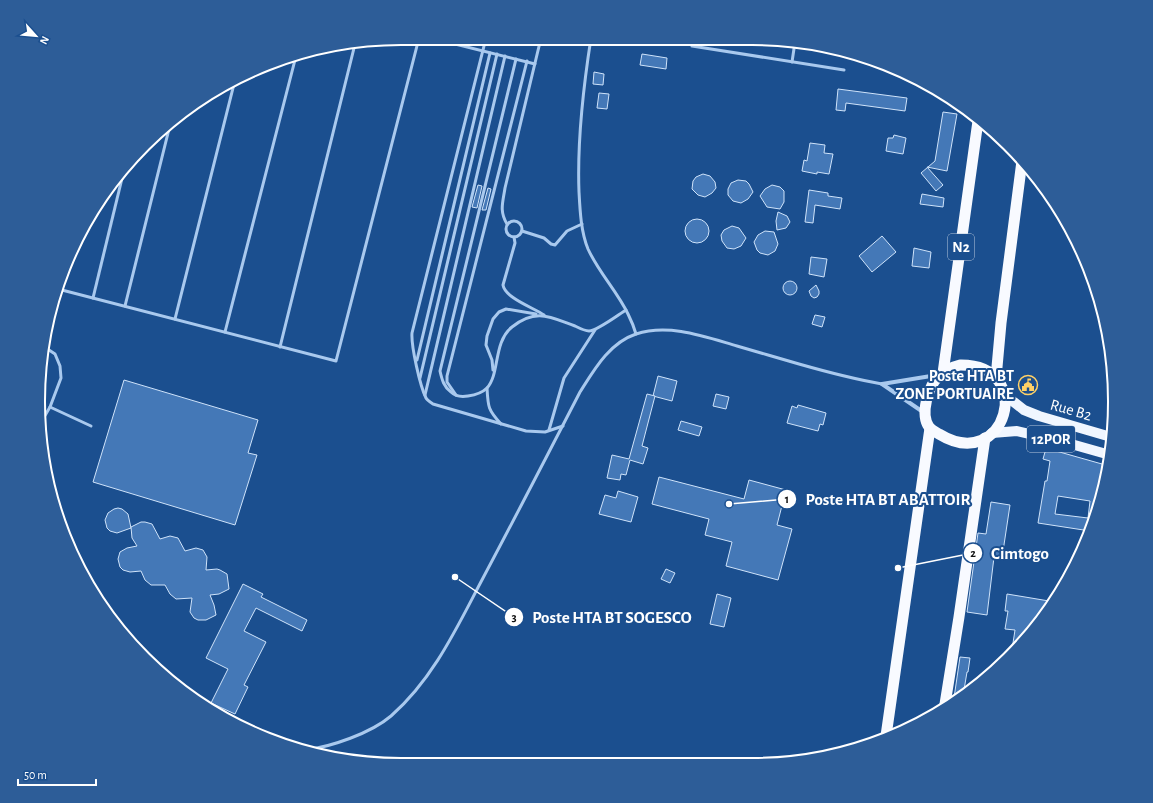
<svg xmlns="http://www.w3.org/2000/svg" width="1153" height="803" font-family="'Alegreya Sans',sans-serif">
	<style>
		.building { fill: #4478b7; stroke: #cfe3fa; fill-rule: evenodd }
		.lines { fill: none; stroke-linecap: round; stroke-linejoin: round }
		.service { stroke: #a9c9ee; stroke-width: 3 }
		.minor { stroke: #a9c9ee; stroke-width: 4 }
		.primary { stroke: #f0f6ff; stroke-width: 10 }
		.trunk { stroke: #f8faff; stroke-width: 11 }
		.labels { text-anchor: middle; dominant-baseline: central; stroke-width: 4; stroke-linejoin: round; paint-order: stroke }
		.shield { fill: #1b4f8f; stroke: #bbcadd; stroke-width: 1 }
		.shield-label { font-size: 15px; font-weight: bold; fill: #fff }
		.poi-label { font-size: 16px; font-weight: bold; fill: #fff; stroke: #1b4f8f; text-anchor: end }
		.street-label { font-size: 16px; fill: #fff; stroke: #1b4f8f }
		.rim { fill: none; stroke: #fff; stroke-width: 2 }
		.leader { fill: none; stroke: #fff; stroke-width: 1.5 }
		.callout-dot { fill: #fff; stroke: #1b4f8f; stroke-width: 1.5 }
		.mark-label { font-size: 12px; text-anchor: middle; font-weight: bold; fill: #111 }
		.callout-label { font-size: 17px; text-anchor: middle; font-weight: bold; fill: #fff; stroke: #1b4f8f; stroke-width: 4; stroke-linejoin: round; paint-order: stroke }
	</style>
	<rect width="100%" height="100%" fill="#1b4f8f"/>
	<g class="building">
		<polygon points="642,54 667,58 666,69 640,65"/>
		<polygon points="594,72 604,74 603,85 593,84"/>
		<polygon points="838,89 907,98 905,111 846,103 845,111 836,110"/>
		<polygon points="599,93 609,94 607,109 597,108"/>
		<polygon points="943,112 957,114 947,171 927,167 943,185 936,191 921,173 935,161"/>
		<polygon points="894,135 906,138 903,154 886,151 888,138 893,138"/>
		<polygon points="810,143 825,145 824,153 833,154 829,174 817,172 817,174 802,171 804,160 807,161"/>
		<polygon points="703,174 710,176 715,182 716,188 712,193 705,197 698,195 692,189 693,181 696,177"/>
		<polygon points="738,180 746,181 749,184 753,192 748,199 741,203 733,201 728,195 728,189 731,183"/>
		<polygon points="478,185 482,186 477,208 472,207"/>
		<polygon points="772,185 780,187 784,191 784,202 780,209 767,207 760,196 765,189"/>
		<polygon points="488,188 491,189 486,210 482,210"/>
		<polygon points="809,190 828,193 828,196 842,198 840,209 815,205 813,223 805,222"/>
		<polygon points="922,194 944,198 943,207 920,204"/>
		<polygon points="778,212 787,216 790,222 786,228 777,230 776,221"/>
		<circle cx="697" cy="231" r="12"/>
		<polygon points="732,226 739,228 746,238 741,246 734,249 727,248 722,241 721,235 724,230"/>
		<polygon points="765,231 774,232 778,244 775,251 768,255 760,253 757,250 754,242 758,235"/>
		<polygon points="882,236 896,252 872,272 859,256"/>
		<polygon points="914,248 931,252 929,268 912,266"/>
		<polygon points="811,257 827,259 824,277 809,274"/>
		<circle cx="790" cy="288" r="7"/>
		<polygon points="816,285 819,291 819,294 817,297 814,298 811,296 809,291"/>
		<polygon points="815,315 825,317 822,327 812,324"/>
		<polygon points="658,376 677,381 672,401 653,396"/>
		<polygon points="124,380 258,420 248,453 257,455 235,525 93,482"/>
		<polygon points="647,394 655,396 642,446 648,448 643,464 630,460 626,475 621,474 620,480 607,478 612,455 629,459"/>
		<polygon points="716,394 729,397 726,409 713,406"/>
		<polygon points="798,405 826,413 823,425 820,424 818,431 787,423 792,406 797,408"/>
		<polygon points="681,421 702,427 699,436 678,430"/>
		<path d="M1049,449L1109,466L1108,473L1090,531L1038,523L1045,481H1047L1050,461L1043,459L1045,452ZM1058,496L1090,501L1088,518L1055,514Z"/>
		<polygon points="659,477 744,499 749,480 786,490 777,525 792,529 778,580 726,566 732,542 705,535 709,519 652,504"/>
		<polygon points="618,491 638,497 631,522 599,514 605,495 616,498"/>
		<polygon points="991,502 1010,505 1002,558 994,557 987,615 967,612 978,533 986,534"/>
		<polygon points="118,508 122,509 128,514 131,528 117,533 110,531 107,528 105,520 108,513 114,509"/>
		<polygon points="141,522 145,522 152,524 160,539 170,536 178,538 185,551 196,548 203,550 207,557 206,570 217,569 220,570 227,574 229,589 219,594 210,595 214,605 216,615 206,620 198,620 194,618 190,612 192,598 176,599 170,594 165,585 151,585 145,580 141,571 130,572 123,570 120,567 118,559 120,552 127,548 137,546 132,538 131,527"/>
		<polygon points="666,569 675,573 670,583 661,579"/>
		<polygon points="243,584 263,594 261,597 307,620 302,631 256,608 244,631 266,642 244,685 248,687 235,714 211,703 228,669 206,658"/>
		<polygon points="717,594 731,598 724,627 710,624"/>
		<polygon points="1007,594 1055,602 1011,656 1015,630 1005,629 1008,611 1005,611"/>
		<polygon points="960,657 970,658 968,672 967,672 964,690 954,698"/>
	</g>
	<g class="lines">
		<g class="service">
			<polyline points="431,38 535,64"/>
			<path d="M486,38L412,333C411,346 420,386 426,398C427,400 430,402 433,404L526,431L545,432L563,426"/>
			<path d="M591,38C583,89 577,140 579,192C580,211 581,232 588,249C599,273 617,291 628,314C631,320 634,327 636,334"/>
			<polyline points="692,46 844,70"/>
			<path d="M516,59L440,371C442,380 444,387 451,392C455,396 462,397 468,396C475,395 482,393 487,388C500,374 493,342 512,327C536,308 550,317 575,326C579,328 585,331 589,331C597,331 618,315 626,310"/>
			<polyline points="792,62 795,42"/>
			<circle cx="514" cy="229" r="8"/>
			<path d="M507,224C499,211 503,202 505,188L541,38"/>
			<polyline points="522,231 544,238 551,244 555,245 567,231 582,224"/>
			<path d="M514,237L515,243L503,285C505,298 534,308 544,315"/>
			<polyline points="58,289 336,361 419,38"/>
			<polyline points="93,298 125,166"/>
			<polyline points="125,306 170,125"/>
			<polyline points="175,319 234,84"/>
			<polyline points="225,332 296,56"/>
			<polyline points="280,347 355,44"/>
			<polyline points="417,360 490,53"/>
			<polyline points="493,370 492,360 486,345 487,336 493,319 499,312 506,309 536,314"/>
			<polyline points="420,378 497,54"/>
			<path d="M487,388C488,407 488,410 501,424"/>
			<polyline points="425,395 505,56"/>
			<polyline points="456,395 447,382 447,376 527,61"/>
			<polyline points="50,407 91,426"/>
			<polyline points="43,419 50,407 61,378 60,366 55,354 43,346"/>
			<polyline points="549,430 564,378 595,330"/>
			<path d="M305,750C331,747 371,733 391,716C434,678 457,627 483,578C516,516 548,454 580,392C594,370 609,343 636,334C669,323 706,337 737,346C758,352 778,358 799,364C827,372 854,379 882,384"/>
		</g>
		<g class="minor">
			<polyline points="882,384 937,375"/>
			<polyline points="882,384 923,412"/>
		</g>
		<g class="primary">
			<polyline points="1005,395 1024,410 1039,416 1111,437"/>
			<polyline points="992,433 1017,431 1064,442 1110,455"/>
		</g>
		<g class="trunk">
			<path d="M960,365C1037,364 1006,475 939,434C936,432 931,430 929,427C920,414 928,386 939,376C945,370 952,367 960,365Z"/>
			<polyline points="943,373 978,121"/>
			<polyline points="996,378 1001,323 1022,161"/>
			<polyline points="945,704 959,617 985,438"/>
			<path d="M886,736C901,634 915,531 930,428"/>
		</g>
	</g>
	<defs>
		<symbol id="civic-ring" viewBox="-11 -11 22 22"><circle r="9.5" fill="#1b4f8f" stroke="#ffd166" stroke-width="1.5"/><path d="M-.6-6.5H3V-4.5H.6V-3L4-1V1h2V6H-6V1h2V-1L-.6-3ZM-1.2 2.5V6h2.4V2.5Z" fill="#ffd166"/></symbol>
	</defs>
	<g fill-rule="evenodd">
		<use href="#civic-ring" x="1017" y="374" width="22" height="22"/>
	</g>
	<g class="labels">
		<g class="shield">
			<rect x="948" y="234" width="26" height="26" rx="3"/>
			<rect x="1027" y="426" width="48" height="26" rx="3"/>
		</g>
		<g class="shield-label">
			<text x="961" y="247">N2</text>
			<text x="1051" y="439">12POR</text>
		</g>
		<g class="poi-label">
			<text x="1014" y="376">Poste HTA BT<tspan x="1014" dy="18">ZONE PORTUAIRE</tspan></text>
		</g>
		<g class="street-label">
			<text transform="translate(1071 410) rotate(16)">Rue B2</text>
		</g>
	</g>
	<path d="M0 0H1153V803H0ZM401 45H752A356 356 0 0 1 1108 401V402A356 356 0 0 1 752 758H401A356 356 0 0 1 45 402V401A356 356 0 0 1 401 45Z" fill="#2d5d98" fill-rule="evenodd"/>
	<path class="rim" d="M401 45H752A356 356 0 0 1 1108 401V402A356 356 0 0 1 752 758H401A356 356 0 0 1 45 402V401A356 356 0 0 1 401 45Z"/>
	<path class="leader" d="M729 504L787 499M898 568L973 553M455 577L514 617"/>
	<g class="callout-dot">
		<circle cx="729" cy="504" r="4"/>
		<circle cx="898" cy="568" r="4"/>
		<circle cx="455" cy="577" r="4"/>
		<circle cx="787" cy="499" r="10"/>
		<circle cx="973" cy="553" r="10"/>
		<circle cx="514" cy="617" r="10"/>
	</g>
	<g class="mark-label">
		<text x="787" y="503">1</text>
		<text x="973" y="557">2</text>
		<text x="514" y="621">3</text>
	</g>
	<g class="callout-label">
		<text x="888" y="505">Poste HTA BT ABATTOIR</text>
		<text x="1020" y="559">Cimtogo</text>
		<text x="612" y="623">Poste HTA BT SOGESCO</text>
	</g>
	<g transform="translate(36 36) rotate(117)" stroke="#1b4f8f" stroke-width="3" paint-order="stroke">
	<path d="M0-3L7 15L0 10L-7 15Z" fill="#ffffff"/>
	<text y="-6" font-size="11" font-weight="bold" text-anchor="middle" fill="#ffffff">N</text>
	</g>
	<path d="M18 779v6h78v-6" fill="none" stroke="#ffffff" stroke-width="2"/>
	<text x="24" y="779" font-size="12" fill="#ffffff" stroke="#1b4f8f" stroke-width="3" paint-order="stroke">50 m</text>
</svg>
